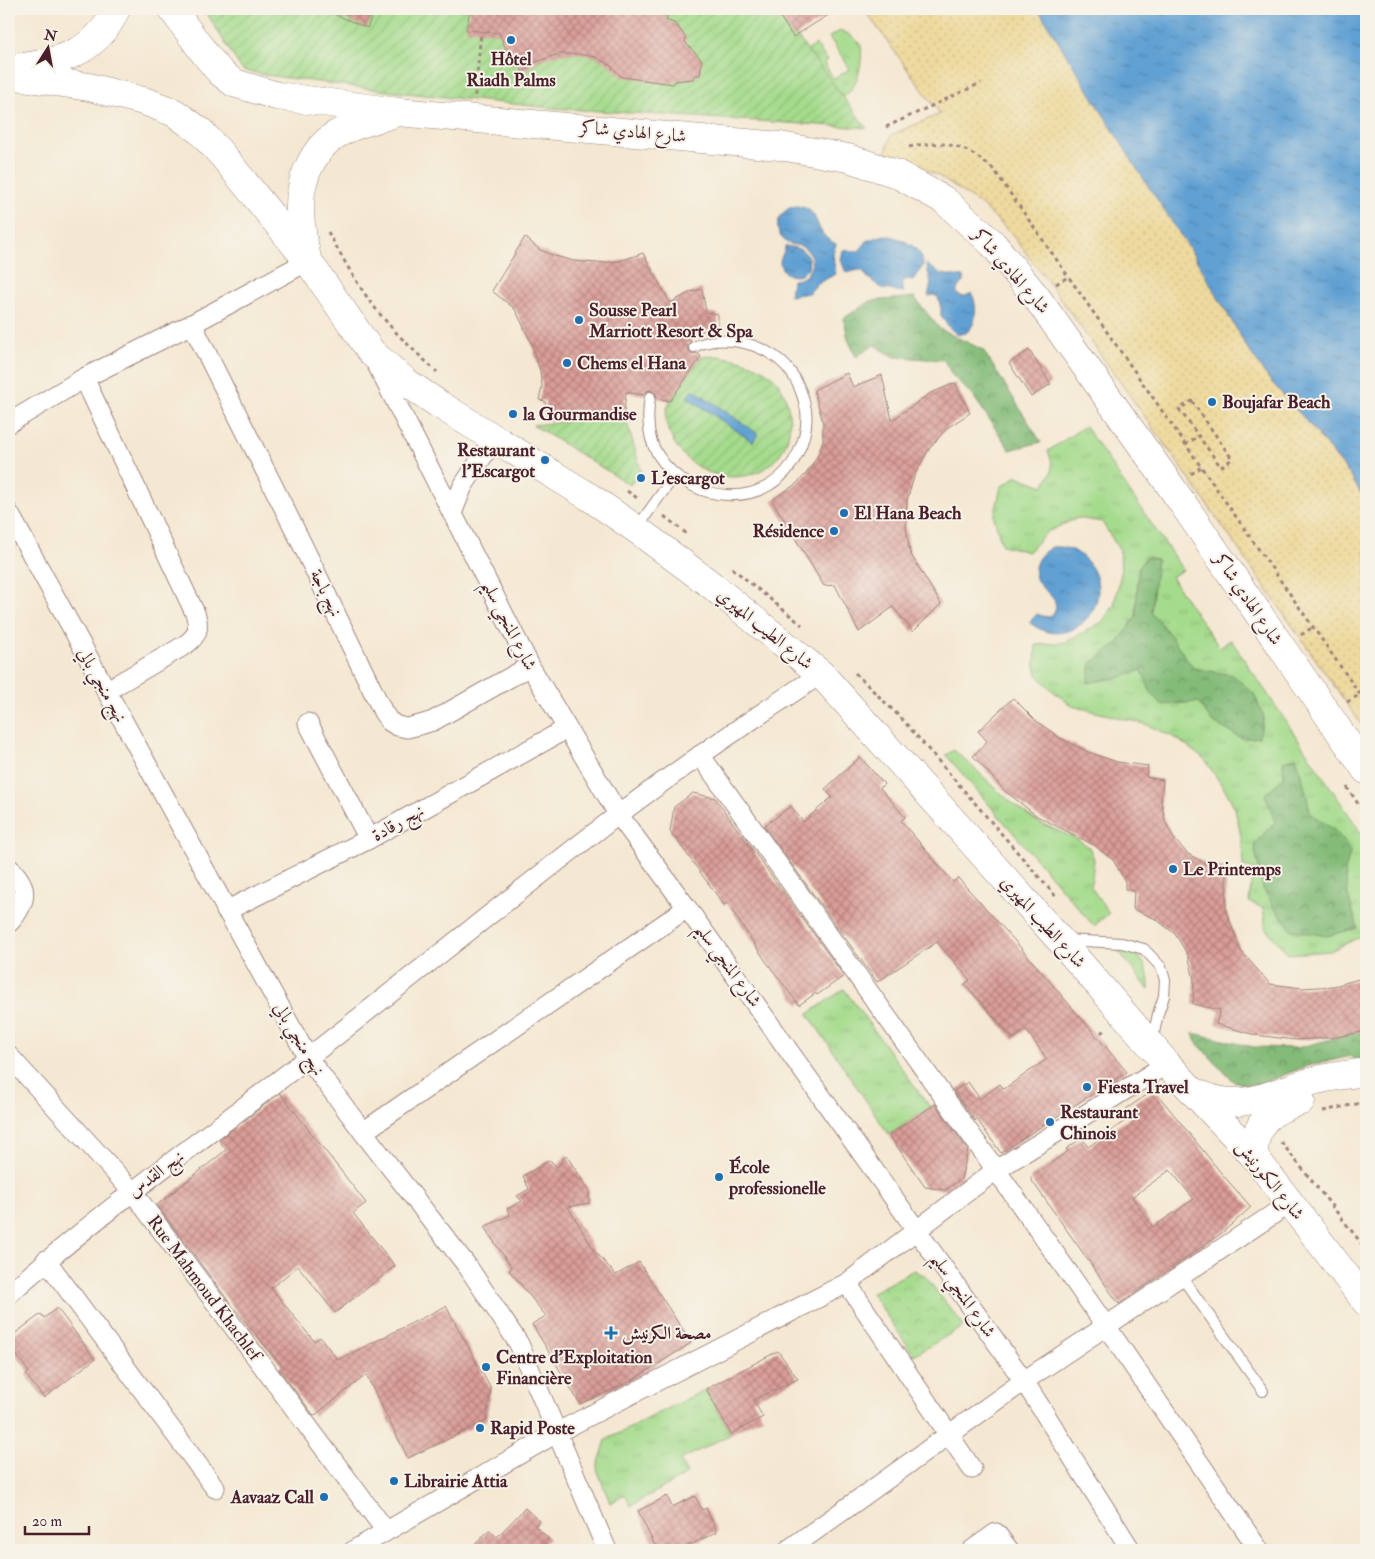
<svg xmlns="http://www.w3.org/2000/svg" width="1375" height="1559" font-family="'IM FELL Double Pica',Amiri,serif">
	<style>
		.grass { fill: url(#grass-tufts); stroke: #777d5c }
		.forest { fill: url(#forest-crowns); stroke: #666d52 }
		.sand { fill: url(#sand-dots); stroke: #9c7c64 }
		.park { fill: url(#park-crowns); stroke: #777d5c }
		.garden { fill: url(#garden-furrows); stroke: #777d5c }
		.water { fill: url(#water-ripples); stroke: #55607f }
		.building { fill: url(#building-cross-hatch); fill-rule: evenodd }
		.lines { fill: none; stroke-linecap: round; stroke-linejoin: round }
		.service-casing { stroke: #9f847e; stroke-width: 12 }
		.minor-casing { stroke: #9f847e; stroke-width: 21 }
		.primary-casing { stroke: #9f847e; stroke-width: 29 }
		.path { stroke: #9f847e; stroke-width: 3; stroke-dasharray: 4 4; stroke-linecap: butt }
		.service { stroke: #fff; stroke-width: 10 }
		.minor { stroke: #fff; stroke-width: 19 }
		.primary { stroke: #fff; stroke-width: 28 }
		.poi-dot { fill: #1f6fb2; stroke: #f7f3e8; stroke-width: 2 }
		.labels { text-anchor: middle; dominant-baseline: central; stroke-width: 4; stroke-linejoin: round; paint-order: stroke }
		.poi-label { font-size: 18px; font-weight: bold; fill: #4a1f2b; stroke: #f7f3e8; text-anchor: start }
		.street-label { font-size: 18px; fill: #4a1f2b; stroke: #f7f3e8 }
	</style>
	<defs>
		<pattern id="grass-tufts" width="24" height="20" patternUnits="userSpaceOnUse" patternTransform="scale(1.25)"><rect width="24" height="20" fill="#a4db8c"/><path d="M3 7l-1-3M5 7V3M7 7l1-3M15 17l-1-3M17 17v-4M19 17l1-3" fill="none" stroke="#8fbc79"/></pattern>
		<pattern id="forest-crowns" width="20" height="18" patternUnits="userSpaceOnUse" patternTransform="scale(1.25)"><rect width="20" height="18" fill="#83bb78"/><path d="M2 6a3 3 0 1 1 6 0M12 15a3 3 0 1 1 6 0" fill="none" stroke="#6d9763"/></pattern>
		<pattern id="sand-dots" width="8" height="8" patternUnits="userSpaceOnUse" patternTransform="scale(1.25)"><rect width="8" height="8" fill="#eeda9e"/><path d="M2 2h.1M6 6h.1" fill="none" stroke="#cebb88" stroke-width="1.8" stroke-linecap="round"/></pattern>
		<pattern id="park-crowns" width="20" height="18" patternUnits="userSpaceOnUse" patternTransform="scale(1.25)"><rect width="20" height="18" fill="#a4db8c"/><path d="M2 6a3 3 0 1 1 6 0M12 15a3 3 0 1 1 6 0" fill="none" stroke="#8fbc79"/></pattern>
		<pattern id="garden-furrows" width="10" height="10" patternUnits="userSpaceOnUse" patternTransform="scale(1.25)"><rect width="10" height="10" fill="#a4db8c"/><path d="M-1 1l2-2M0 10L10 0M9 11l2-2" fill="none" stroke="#8fbc79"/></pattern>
		<pattern id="water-ripples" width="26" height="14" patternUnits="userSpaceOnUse" patternTransform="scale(1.25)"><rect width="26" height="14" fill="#60a0d3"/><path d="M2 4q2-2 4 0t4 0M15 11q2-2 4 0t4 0" fill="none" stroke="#5182ab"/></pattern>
		<pattern id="building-cross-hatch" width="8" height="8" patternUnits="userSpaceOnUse" patternTransform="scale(1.25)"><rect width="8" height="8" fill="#da9e98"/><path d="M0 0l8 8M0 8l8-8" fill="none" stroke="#b3807c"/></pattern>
	</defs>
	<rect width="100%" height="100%" fill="#f7f3e8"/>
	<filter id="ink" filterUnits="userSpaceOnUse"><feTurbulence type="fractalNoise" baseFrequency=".02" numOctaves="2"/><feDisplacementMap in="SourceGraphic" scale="10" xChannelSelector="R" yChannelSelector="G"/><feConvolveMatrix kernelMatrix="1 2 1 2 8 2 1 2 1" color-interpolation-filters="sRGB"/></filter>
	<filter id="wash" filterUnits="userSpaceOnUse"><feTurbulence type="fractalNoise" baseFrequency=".0096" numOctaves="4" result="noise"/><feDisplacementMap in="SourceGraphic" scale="20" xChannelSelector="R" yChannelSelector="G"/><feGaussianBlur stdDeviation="1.12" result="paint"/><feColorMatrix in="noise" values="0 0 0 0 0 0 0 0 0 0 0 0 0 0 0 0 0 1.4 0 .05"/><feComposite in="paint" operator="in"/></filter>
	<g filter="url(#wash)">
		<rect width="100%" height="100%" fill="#f4e8d2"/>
		<g class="grass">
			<path d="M840,31L849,34L861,44C863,61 859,84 845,96C840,101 827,103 819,106L780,69L816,45L827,60L824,63L834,79L850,69L829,37Z"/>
			<path d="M1085,426L1183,570L1171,577L1219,647L1231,640L1366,840V854L1360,863L1366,874V909L1362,912L1366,921V934L1330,951L1288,954L1266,929L1263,908L1249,902L1253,868L1243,866L1242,841L1235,808L1227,793L1205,760L1176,738L1145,724L1072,706L1053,691L1037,675L1035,666L1036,645L1066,642L1102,622L1114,605L1121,573L1120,551L1102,522L1077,518L1047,532L1028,552L1002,545L994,517L1001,487L1017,476L1043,486C1053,471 1055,469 1048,451Z"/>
			<polygon points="954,750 1010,801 1028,815 1038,822 1075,838 1089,847 1094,859 1091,887 1109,913 1094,926 946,755"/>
			<path d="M1116,948C1140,950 1150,966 1149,990Z"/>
			<polygon points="844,989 930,1107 889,1135 808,1014"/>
			<polygon points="706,1389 731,1434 680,1460 687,1474 631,1506 625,1495 610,1503 597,1469 606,1440"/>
		</g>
		<g class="forest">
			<polygon points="914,297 940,329 983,350 1041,442 1010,450 974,397 952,375 944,360 895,357 874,345 856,357 848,339 844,318 871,301"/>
			<polygon points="1146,557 1157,559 1151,612 1171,636 1193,668 1233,675 1254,694 1264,717 1259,737 1243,739 1212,722 1198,702 1161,705 1150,691 1142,670 1121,677 1088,683 1091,663 1118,643 1136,616 1138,568"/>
			<polygon points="1296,757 1303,781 1311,814 1333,829 1351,849 1345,871 1348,896 1358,928 1327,936 1292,930 1275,909 1263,889 1254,845 1275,822 1265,794 1284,777 1283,761"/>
			<polygon points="1366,1030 1366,1063 1359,1066 1351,1056 1307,1066 1260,1084 1247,1085 1233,1081 1196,1042 1193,1033 1253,1047 1297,1048"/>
		</g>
		<polygon class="sand" points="864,9 1038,9 1193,254 1248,349 1269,379 1310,425 1350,475 1366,502 1366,731 1188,477 1052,287 1010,232 980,204 937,175 886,152 891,135 940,114"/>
		<polygon class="park" points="914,1270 925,1276 964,1326 914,1355 871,1293"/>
		<g class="garden">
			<polygon points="204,9 776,9 867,128 552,108 474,100 395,92 265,75 242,70"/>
			<path d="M716,356C744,359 777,368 786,399C809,475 718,504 677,447C671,438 665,426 666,415C667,397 690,372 701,357Z"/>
			<polygon points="625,416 642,473 630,485 533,425"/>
		</g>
		<g class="water">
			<polygon points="1038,9 1366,9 1366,502 1350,475 1310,425 1269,379 1248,349 1193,254 1137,169"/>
			<path d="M796,206C824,208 810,233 836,244L833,254L836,274L818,283L809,293L790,296L792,280C799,280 805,278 809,271C814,264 812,252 803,247C797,244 790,246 785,241C770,228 780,209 796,206Z"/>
			<path d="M885,235C901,238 924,247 923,266L913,280L907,279L902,283L904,292L883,289L868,278L863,271L859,270L846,273L841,260L843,250L859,251L868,240Z"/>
			<path d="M785,246C799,248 812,251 808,268L801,275C791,278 780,273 780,261C781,256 785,252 785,246Z"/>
			<path d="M926,264L941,274L963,277L964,282C959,286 956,288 957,294L963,297L972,293C977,306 978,324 966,333C951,337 950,325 941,317V308L938,297L934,295L928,296L931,283Z"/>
			<polygon points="693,389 758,434 753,442 687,397"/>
			<path d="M1052,547C1064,546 1076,550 1084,558C1123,596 1073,658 1029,622L1037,614L1042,616L1050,617C1065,602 1047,594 1039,584C1029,569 1038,554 1052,547Z"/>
		</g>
		<g id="blocks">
			<g class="building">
				<polygon points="322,9 375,9 367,28"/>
				<polygon points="470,9 654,9 668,15 666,20 676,24 686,38 685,42 702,60 700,75 695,75 693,79 675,81 673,84 622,77 611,66 596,57 578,54 559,54 538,61 523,72 519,65 513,66 499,33 466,30"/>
				<polygon points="775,9 838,9 793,37"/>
				<polygon points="525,237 540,250 555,256 574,261 597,263 620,261 643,253 670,303 691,292 702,289 706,312 718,314 718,328 686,334 691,341 687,345 688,350 692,354 698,353 701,357 670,401 657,398 656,394 651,390 647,391 643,395 626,392 624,413 547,420 545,401 539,400 542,386 540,371 531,342 515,309 492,291"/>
				<polygon points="1029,350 1051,384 1031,397 1009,363"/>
				<polygon points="847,373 853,387 882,375 892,420 931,393 955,383 970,413 947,428 929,449 915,474 907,500 906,527 910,553 941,604 913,632 893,607 859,632 835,585 824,586 772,500 796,484 806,474 817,457 823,441 823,423 814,390"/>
				<polygon points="1013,698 1035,720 1060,738 1088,752 1117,762 1148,766 1146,777 1163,780 1161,801 1165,821 1174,839 1188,854 1206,864 1226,868 1226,911 1241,951 1270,984 1302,988 1334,986 1366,977 1366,1031 1337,1037 1296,1040 1255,1035 1216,1024 1220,1010 1193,1004 1194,979 1188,955 1175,934 1156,919 1133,909 1134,891 1125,889 1125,881 1113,860 1094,845 1037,816 1004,790 973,756 987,741 978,731"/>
				<polygon points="860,757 884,784 880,788 905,817 901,821 953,882 958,878 1015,941 1127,1072 1034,1131 1001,1153 976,1118 975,1121 954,1091 968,1082 980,1099 1000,1084 1004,1089 1047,1059 1026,1030 1013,1039 965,984 970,980 937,942 877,982 764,826 791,806 803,822 832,797 825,789"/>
				<polygon points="693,793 715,798 844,976 817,995 816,993 799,1005 765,960 727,903 724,905 670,831 674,807"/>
				<path d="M1154,1090L1222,1174L1251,1207L1222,1233L1119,1304L1030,1178L1068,1151L1066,1149L1082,1138L1088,1147L1132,1116L1126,1109ZM1170,1170L1194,1199L1153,1227L1132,1197Z"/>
				<polygon points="280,1093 366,1203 353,1213 395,1266 335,1313 298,1266 271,1288 314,1341 320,1337 338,1360 446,1306 491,1389 486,1421 408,1458 366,1375 314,1416 279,1369 282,1366 233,1307 157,1205 226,1150 219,1140"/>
				<polygon points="935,1104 968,1150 961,1179 945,1190 925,1187 889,1135"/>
				<polygon points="566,1155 589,1190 589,1203 568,1207 594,1250 616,1275 639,1262 691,1343 631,1381 580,1404 532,1324 546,1316 509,1270 512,1268 484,1227 510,1215 507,1209 522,1201 517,1196 529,1189 523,1176 550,1160 557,1167"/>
				<polygon points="57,1308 95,1359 44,1398 26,1375 29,1372 9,1345 9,1338 41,1314 44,1318"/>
				<polygon points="778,1351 798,1379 753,1400 763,1417 731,1434 706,1389"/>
				<polygon points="667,1496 672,1507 695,1496 702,1510 706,1508 717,1532 679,1550 657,1550 638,1511"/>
				<polygon points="525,1508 539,1521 535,1526 549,1539 539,1550 470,1550 489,1530 497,1537"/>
			</g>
		</g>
	</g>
	<g filter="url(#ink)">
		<use href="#blocks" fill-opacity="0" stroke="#9f847e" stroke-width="1"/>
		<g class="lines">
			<defs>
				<g id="service">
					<path d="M650,397C647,416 647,438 658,455C691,506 770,512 798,453C804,440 808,425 806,410C802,389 792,368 774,356C752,341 718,335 694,347"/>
					<polyline points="636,529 675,475"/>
					<polyline points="1064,940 1122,943 1144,949 1161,967 1165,980 1164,996 1158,1014 1152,1042"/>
					<polyline points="1181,1276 1263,1391"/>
				</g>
				<g id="minor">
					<polyline points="192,324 303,546 383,712 389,721 397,726 407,728 420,725 433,721 530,666"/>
					<polyline points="375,361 530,666 618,814 687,908 1024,1381 1131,1550"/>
					<path d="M84,378L195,613C200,628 198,636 185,645L106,691"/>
					<polyline points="9,423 84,378 192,324 308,261"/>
					<polyline points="9,513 308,1058 363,1132 468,1267 519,1344 607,1550"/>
					<polyline points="452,513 463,486 494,439"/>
					<polyline points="308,723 369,839"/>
					<polyline points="700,755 996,1170 1106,1326 1259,1550"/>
					<path d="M9,868C31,887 26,904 9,923"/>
					<polyline points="226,911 369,839 566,729"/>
					<polyline points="9,1056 132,1191 386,1531"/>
					<polyline points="363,1132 687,908"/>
					<polyline points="46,1260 215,1488"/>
					<polyline points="847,1283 972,1469"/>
					<path d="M9,1294C108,1205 218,1129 323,1046C422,969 519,890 618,815C684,765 752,719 821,674"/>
					<polyline points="354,1550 558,1432 847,1283 996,1170 1167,1064"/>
					<polyline points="788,1550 1024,1381 1290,1203"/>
					<polyline points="972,1550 996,1533 1009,1550"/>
				</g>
				<g id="primary">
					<polyline points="172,9 205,54 220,72 234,83 277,96 398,112 780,146 848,158 897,174 944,200 993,244 1037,298 1172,488 1366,770"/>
					<path d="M15,68C58,63 98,52 116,9"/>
					<polyline points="9,75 89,87 147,102 175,113 201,132 223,156 308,261 372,353 406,382 440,405 588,496 636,529 710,584 821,674 1060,940 1167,1064 1254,1156 1366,1302"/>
					<path d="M307,259C304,242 299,224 300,206C300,176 316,142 345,130C360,123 377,119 392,114"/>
					<path d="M1195,1092C1243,1116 1271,1091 1317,1080C1333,1076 1350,1074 1366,1072"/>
					<path d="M1254,1156C1254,1121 1270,1111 1301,1101"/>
				</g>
			</defs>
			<use href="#service" class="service-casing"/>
			<use href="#minor" class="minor-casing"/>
			<use href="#primary" class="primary-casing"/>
			<g class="path">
				<polyline points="475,96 481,32"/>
				<polyline points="886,127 981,83"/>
				<path d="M909,147C945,139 966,145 994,170L1366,703"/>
				<path d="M328,232C345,262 362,294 385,320C401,339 419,355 437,372"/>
				<polyline points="1056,284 1068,277"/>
				<polygon points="1192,401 1232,459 1221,467 1179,409"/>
				<polyline points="1185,445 1199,436"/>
				<polyline points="1191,474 1201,467"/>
				<polyline points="627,491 640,500"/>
				<polyline points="664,516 687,534"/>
				<polyline points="732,568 802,625"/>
				<polyline points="1301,635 1313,627"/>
				<polyline points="855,673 902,719 1058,899"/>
				<polyline points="1347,702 1366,691"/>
				<polyline points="1347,787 1366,816"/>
				<polyline points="1101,1033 1106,1028"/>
				<polyline points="1323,1111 1366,1102"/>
				<polyline points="1281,1142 1366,1249"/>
			</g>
			<use href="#service" class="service"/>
			<use href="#minor" class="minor"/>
			<use href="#primary" class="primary"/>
		</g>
	</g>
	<g class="poi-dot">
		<circle cx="511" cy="40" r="5"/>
		<circle cx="579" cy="320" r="5"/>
		<circle cx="567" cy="363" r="5"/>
		<circle cx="1212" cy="402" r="5"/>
		<circle cx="513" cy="414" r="5"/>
		<circle cx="545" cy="460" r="5"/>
		<circle cx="641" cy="478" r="5"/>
		<circle cx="844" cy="513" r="5"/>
		<circle cx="834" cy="531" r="5"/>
		<circle cx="1173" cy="869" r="5"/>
		<circle cx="1087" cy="1087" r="5"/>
		<circle cx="1050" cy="1122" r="5"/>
		<circle cx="719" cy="1177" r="5"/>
		<path d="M608.5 1325.5h5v5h5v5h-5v5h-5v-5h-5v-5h5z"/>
		<circle cx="486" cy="1367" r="5"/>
		<circle cx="480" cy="1428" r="5"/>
		<circle cx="394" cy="1481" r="5"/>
		<circle cx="324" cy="1497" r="5"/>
	</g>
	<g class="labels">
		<g class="poi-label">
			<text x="511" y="59" text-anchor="middle">Hôtel<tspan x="511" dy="21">Riadh Palms</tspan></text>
			<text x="589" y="310">Sousse Pearl<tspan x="589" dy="21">Marriott Resort &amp; Spa</tspan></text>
			<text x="577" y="363">Chems el Hana</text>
			<text x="1222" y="402">Boujafar Beach</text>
			<text x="523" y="414">la Gourmandise</text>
			<text x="535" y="450" text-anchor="end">Restaurant<tspan x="535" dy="21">l'Escargot</tspan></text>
			<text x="651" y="478">L'escargot</text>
			<text x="854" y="513">El Hana Beach</text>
			<text x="824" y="531" text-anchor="end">Résidence</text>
			<text x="1183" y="869">Le Printemps</text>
			<text x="1097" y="1087">Fiesta Travel</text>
			<text x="1060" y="1112">Restaurant<tspan x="1060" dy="21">Chinois</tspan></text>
			<text x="729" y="1167">École<tspan x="729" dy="21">professionelle</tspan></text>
			<text x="622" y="1333">مصحة الكرنيش</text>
			<text x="496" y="1357">Centre d'Exploitation<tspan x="496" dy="21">Financière</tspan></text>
			<text x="490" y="1428">Rapid Poste</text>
			<text x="404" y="1481">Librairie Attia</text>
			<text x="314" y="1497" text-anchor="end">Aavaaz Call</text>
		</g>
		<g class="street-label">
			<text transform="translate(633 132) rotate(5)">شارع الهادي شاكر</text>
			<text transform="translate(1011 271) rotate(49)">شارع الهادي شاكر</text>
			<text transform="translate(326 593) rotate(64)">نهج باجة</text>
			<text transform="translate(1248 599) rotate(56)">شارع الهادي شاكر</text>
			<text transform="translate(509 625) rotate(63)">شارع المنجي سليم</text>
			<text transform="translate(765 629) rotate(39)">شارع الطيب المهيري</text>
			<text transform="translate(102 685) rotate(61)">نهج منجي بالي</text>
			<text transform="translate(398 823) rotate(-29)">نهج رقادة</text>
			<text transform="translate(1043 922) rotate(48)">شارع الطيب المهيري</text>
			<text transform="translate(728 965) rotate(54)">شارع المنجي سليم</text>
			<text transform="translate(299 1039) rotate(59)">نهج منجي بالي</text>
			<text transform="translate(156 1174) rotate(-37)">نهج القدس</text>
			<text transform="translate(1270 1180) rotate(51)">شارع الكورنيش</text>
			<text transform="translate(204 1288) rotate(53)">Rue Mahmoud Khachlef</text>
			<text transform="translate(963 1295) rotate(55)">شارع المنجي سليم</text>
		</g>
	</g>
	<rect width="1375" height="1559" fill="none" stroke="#f7f3e8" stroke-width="30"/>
	<g transform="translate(48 48) rotate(11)" stroke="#f7f3e8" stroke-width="4" paint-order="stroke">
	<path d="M0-4L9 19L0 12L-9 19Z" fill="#4a1f2b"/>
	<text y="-8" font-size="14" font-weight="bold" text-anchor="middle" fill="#4a1f2b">N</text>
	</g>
	<path d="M25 1526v8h64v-8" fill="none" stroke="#4a1f2b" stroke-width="2.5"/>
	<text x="32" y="1526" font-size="15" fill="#4a1f2b" stroke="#f7f3e8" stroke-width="4" paint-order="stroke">20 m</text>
</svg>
